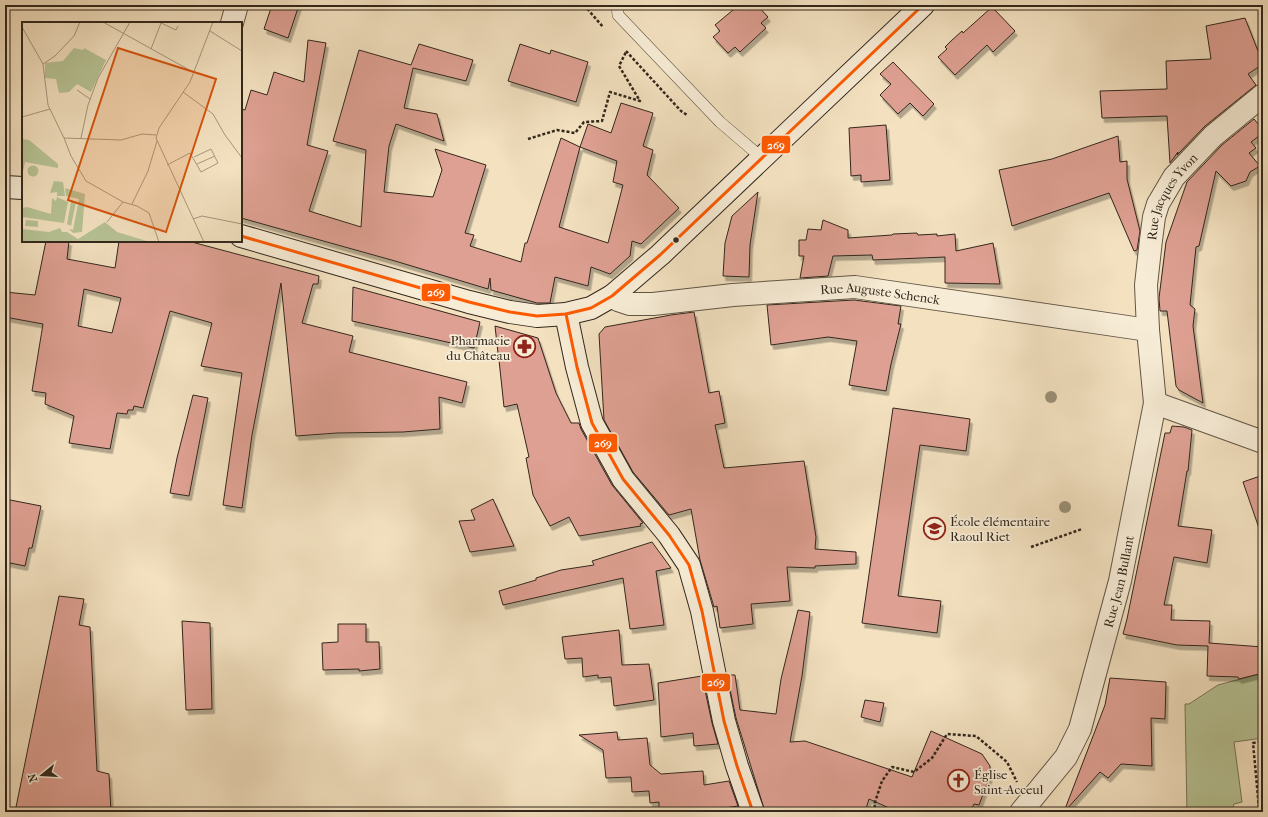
<svg xmlns="http://www.w3.org/2000/svg" width="1268" height="817" font-family="'IM FELL French Canon',serif">
	<style>
		.green { fill: #b7c395; stroke: #747558 }
		.building { fill: #dea092; stroke: #32271c; fill-rule: evenodd; filter: url(#shadow) }
		.lines { fill: none; stroke-linecap: round; stroke-linejoin: round }
		.service-casing { stroke: #625645; stroke-width: 12 }
		.minor-casing { stroke: #625645; stroke-width: 24 }
		.secondary-casing { stroke: #32271c; stroke-width: 24 }
		.path { stroke: #32271c; stroke-width: 2.5; stroke-dasharray: 3 2; stroke-linecap: butt }
		.service { stroke: #f7ecd6; stroke-width: 11 }
		.minor { stroke: #f7ecd6; stroke-width: 22 }
		.secondary { stroke: #f7ecd6; stroke-width: 22 }
		.bus-1-casing { stroke: #f7ecd6; stroke-width: 6 }
		.bus-1 { stroke: #ff5a00; stroke-width: 3 }
		.tree { fill: #9b9076 }
		.bus-dot { fill: #32271c; stroke: #f7ecd6; stroke-width: 1.5 }
		.labels { text-anchor: middle; dominant-baseline: central; stroke-width: 3.5; stroke-linejoin: round; paint-order: stroke }
		.street-label { font-size: 13px; fill: #32271c; stroke: #f7ecd6 }
		.poi-label { font-size: 13px; fill: #32271c; stroke: #f7ecd6; text-anchor: start }
		.inset-road { fill: none; stroke: #a6977e; stroke-width: 1 }
		.view { fill: #d6540e; fill-opacity: 0.15; stroke: #d6540e; stroke-width: 2 }
		.inset-edge { fill: none; stroke: #32271c; stroke-width: 2 }
		.line-badge { stroke: #f7ecd6; stroke-width: 1.5 }
		.badge-label { font-size: 11px; text-anchor: middle; font-weight: bold; fill: #fff }
	</style>
	<defs>
		<filter id="shadow"><feDropShadow dx="2.5" dy="4.5" stdDeviation="0" flood-color="#0004"/></filter>
	</defs>
	<rect width="100%" height="100%" fill="#f3e1c0"/>
	<filter id="stains"><feTurbulence type="fractalNoise" baseFrequency=".005" numOctaves="4"/><feColorMatrix values="0 0 0 0 .2 0 0 0 0 .09 0 0 0 0 .02 0 0 0 .5 -.17"/></filter>
	<radialGradient id="worn" r=".72"><stop offset=".6" stop-color="#630" stop-opacity="0"/><stop offset="1" stop-color="#630" stop-opacity=".3"/></radialGradient>
	<polygon class="green" points="1263,673 1263,738 1234,742 1242,802 1234,804 1232,810 1233,812 1187,812 1185,704 1189,704 1218,685"/>
	<g class="building">
		<polygon points="272,5 299,5 288,38 264,29"/>
		<polygon points="739,5 757,5 768,17 761,23 766,28 740,52 735,47 728,53 713,37 720,31 715,25"/>
		<polygon points="992,7 1015,31 993,52 987,45 955,75 938,57 947,49 945,47 951,41 962,31 963,33"/>
		<polygon points="1245,18 1258,51 1263,60 1263,64 1248,74 1256,85 1205,126 1177,155 1178,152 1170,163 1167,116 1102,118 1100,91 1167,89 1166,61 1211,59 1206,26"/>
		<path d="M308,40L326,43L307,145L328,151L309,211L361,227L366,150L333,141L359,50L411,65L419,44L473,60L466,81L413,68L404,108L437,114L444,141L396,124L389,146L384,192L433,197L442,170L435,149L486,165L465,233L474,235L470,246L521,262L525,243H527L561,138L580,147L588,124L611,133L621,103L653,113L643,146L653,150L647,175L679,208L641,244L632,241L630,256L610,274L591,267L588,286L555,277L550,303H537L491,290L490,278L488,289L395,261L241,218V109L245,110L251,90L267,95L274,72L304,82ZM580,147L617,161L613,182L623,185L608,243L559,227Z"/>
		<polygon points="520,44 550,54 551,50 588,62 576,102 508,81"/>
		<polygon points="893,62 934,104 923,116 910,103 898,114 880,95 891,84 880,74"/>
		<polygon points="1254,119 1263,130 1263,133 1251,142 1256,148 1249,153 1260,166 1250,172 1246,181 1231,186 1216,171 1199,246 1196,247 1190,305 1195,309 1193,326 1203,403 1179,390 1176,386 1167,311 1160,311 1159,298 1166,242 1187,182 1222,145"/>
		<polygon points="886,125 890,180 861,182 861,175 851,176 849,128"/>
		<polygon points="1118,136 1120,162 1127,161 1127,179 1140,231 1137,250 1134,251 1109,193 1012,226 999,170 1052,159"/>
		<polygon points="758,192 750,245 749,277 723,276 725,243 732,216"/>
		<polygon points="823,220 848,230 848,238 892,235 893,234 917,233 918,235 937,234 937,236 955,234 956,251 993,243 1000,284 945,283 945,257 873,260 872,255 833,256 828,276 800,278 804,256 799,256 799,240 806,240 808,229 821,230"/>
		<path d="M46,241H69L67,259L115,268L119,241H188L319,276L318,284H313L302,323L353,336L349,352L467,382L462,403L439,397L440,429L403,432L337,433L296,436L281,283L252,435L242,508L223,505L242,373L201,366L212,323L170,311L143,408L134,406L133,410H128L127,414L117,413L110,449L69,443L74,416L45,404L46,393L32,391L43,324L5,317V292L35,295ZM84,289L121,298L112,333L78,326Z"/>
		<polygon points="353,287 480,322 474,348 352,321"/>
		<polygon points="854,300 901,306 898,324 901,324 891,364 886,391 849,385 857,341 828,337 771,345 767,305"/>
		<polygon points="694,312 709,393 719,391 725,423 715,425 724,468 804,461 816,537 815,549 856,552 856,564 815,566 815,568 787,567 790,601 751,604 753,624 720,628 717,606 714,607 700,560 691,509 669,515 633,472 604,420 599,334 605,327 671,315"/>
		<polygon points="495,326 538,338 556,393 571,423 579,423 581,429 612,485 643,523 640,524 641,526 579,536 569,517 550,526 533,495 526,458 529,457 517,404 504,407 499,360 502,354 498,353"/>
		<polygon points="193,395 208,398 189,496 170,493 177,458"/>
		<polygon points="893,408 970,419 966,451 920,445 898,596 941,601 937,633 862,623"/>
		<polygon points="1172,426 1184,427 1192,430 1188,471 1187,471 1178,526 1212,530 1207,563 1174,557 1164,605 1172,605 1171,620 1210,621 1209,643 1263,647 1263,673 1239,679 1238,677 1207,676 1208,646 1177,645 1123,634 1127,619 1165,433 1170,433"/>
		<polygon points="1263,475 1263,531 1260,531 1243,482"/>
		<polygon points="5,499 41,506 32,548 29,548 25,566 5,562"/>
		<polygon points="493,499 514,546 470,552 459,521 475,520 471,510"/>
		<polygon points="652,542 671,568 656,571 664,625 630,629 623,578 503,605 499,591 536,580 536,578 561,570 594,565 592,561"/>
		<polygon points="59,596 84,599 79,625 90,627 97,771 109,774 111,812 15,812"/>
		<polygon points="798,610 810,612 802,676 790,742 805,741 912,777 931,731 982,754 990,766 990,776 979,805 974,804 970,812 898,812 869,799 865,812 765,812 736,718 727,675 735,675 740,710 776,714 781,679"/>
		<polygon points="182,621 210,623 212,709 186,710"/>
		<polygon points="338,624 366,624 366,642 379,642 380,669 359,671 359,669 323,670 322,643 338,642"/>
		<polygon points="619,630 622,665 649,664 654,700 614,706 611,677 598,678 598,675 583,677 582,658 565,659 562,637"/>
		<polygon points="702,676 712,723 718,744 694,746 693,733 661,737 658,683"/>
		<polygon points="1110,678 1166,682 1165,719 1151,718 1152,766 1121,764 1108,778 1100,772 1066,810 1065,809 1105,705"/>
		<polygon points="865,700 884,703 880,722 861,717"/>
		<polygon points="617,732 618,740 647,738 650,765 661,774 703,771 704,785 729,781 738,806 698,812 659,812 659,802 650,803 649,791 632,792 631,777 606,778 603,750 579,735"/>
	</g>
	<g class="lines">
		<defs>
			<polyline id="service" points="617,5 618,15 720,122 762,158"/>
			<g id="minor">
				<polyline points="232,23 237,5"/>
				<path id="s1" d="M612,296L618,300L630,304H653L733,295L855,287L1148,330"/>
				<polyline points="1155,403 1263,442"/>
				<path id="s2" d="M1021,812L1066,757L1080,729L1120,581L1155,403L1148,330L1146,285L1151,240L1154,217L1158,204L1174,177L1213,136L1263,95"/>
			</g>
			<g id="secondary">
				<polyline points="5,187 23,188"/>
				<polyline points="241,236 469,302 510,312 537,316 566,314 591,308 612,296 660,255 923,5"/>
				<polyline points="566,314 577,367 592,423 623,479 669,535 689,565 702,611 724,721 737,766 753,812"/>
			</g>
		</defs>
		<use href="#service" class="service-casing"/>
		<use href="#minor" class="minor-casing"/>
		<use href="#secondary" class="secondary-casing"/>
		<g class="path">
			<polyline points="584,5 603,27"/>
			<polyline points="626,51 681,111 687,115"/>
			<polyline points="528,139 557,130 575,133 584,122 602,121 610,92 640,101 619,66 626,52"/>
			<polyline points="1031,547 1082,529"/>
			<polyline points="1259,808 1253,743 1263,741"/>
			<polyline points="1087,809 1098,812"/>
			<polyline points="878,812 874,805 882,781 892,767 914,772 932,758 947,734 976,736 1007,762 1017,782"/>
			<polyline points="1259,812 1259,808 1263,807"/>
		</g>
		<use href="#service" class="service"/>
		<use href="#minor" class="minor"/>
		<use href="#secondary" class="secondary"/>
		<defs>
			<g id="bus-1">
				<polyline points="241,236 469,302 510,312 537,316 566,314 591,308 612,296 660,255 923,5"/>
				<polyline points="566,314 577,367 592,423 623,479 669,535 689,565 702,611 724,721 737,766 753,812"/>
			</g>
		</defs>
		<use href="#bus-1" class="bus-1-casing"/>
		<use href="#bus-1" class="bus-1"/>
	</g>
	<g class="tree">
		<circle cx="1051" cy="397" r="6"/>
		<circle cx="1065" cy="507" r="6"/>
	</g>
	<defs>
		<symbol id="pharmacy-ring" viewBox="-11 -11 22 22"><circle r="9.5" fill="#f7ecd6" stroke="#8f2418" stroke-width="1.5"/><path d="M-2-6h4v4h4v4h-4v4h-4v-4h-4v-4h4Z" fill="#8f2418"/></symbol>
		<symbol id="school-ring" viewBox="-11 -11 22 22"><circle r="9.5" fill="#f7ecd6" stroke="#8f2418" stroke-width="1.5"/><path d="M0-5L7-2L0 1L-7-2ZM-4 1L0 2.5L4 1V4Q0 6-4 4Z" fill="#8f2418"/></symbol>
		<symbol id="church-ring" viewBox="-11 -11 22 22"><circle r="9.5" fill="#f7ecd6" stroke="#8f2418" stroke-width="1.5"/><path d="M-1.2-6h2.4v3.5h3.3v2.4h-3.3V6h-2.4V-.1h-3.3v-2.4h3.3Z" fill="#8f2418"/></symbol>
	</defs>
	<g fill-rule="evenodd">
		<use href="#pharmacy-ring" x="512" y="334" width="25" height="25"/>
		<use href="#school-ring" x="922" y="516" width="25" height="25"/>
		<use href="#church-ring" x="946" y="768" width="25" height="25"/>
	</g>
	<circle class="bus-dot" cx="676" cy="240" r="3.5"/>
	<g class="labels">
		<g class="street-label">
			<text stroke="none"><textPath href="#s2" startOffset="650">Rue Jacques Yvon</textPath></text>
			<text stroke="none"><textPath href="#s1" startOffset="271">Rue Auguste Schenck</textPath></text>
			<text stroke="none"><textPath href="#s2" startOffset="255">Rue Jean Bullant</textPath></text>
		</g>
		<g class="poi-label">
			<text x="510" y="340" text-anchor="end">Pharmacie<tspan x="510" dy="15">du Château</tspan></text>
			<text x="950" y="521">École élémentaire<tspan x="950" dy="15">Raoul Riet</tspan></text>
			<text x="974" y="774">Église<tspan x="974" dy="15">Saint-Acceul</tspan></text>
		</g>
	</g>
	<g transform="translate(22 22)">
		<rect width="220" height="220" fill="#f3e1c0"/>
		<path d="M52,26L61,28L62,26L84,38L69,70L55,62L47,70L37,71L34,57L23,56V41L41,39ZM0,117L7,118L36,142V146L3,140L0,154ZM5.5 149a5.5 5.5 0 1 1 11 0a5.5 5.5 0 1 1-11 0ZM32,159L41,160L43,174H35V170L28,171ZM43,166L63,172L60,210L51,211L47,207L51,208L57,177L44,174ZM35,175L46,180L42,201L0,195V186L5,185L29,192L30,176L34,179ZM49,180H54L49,204L45,202ZM4,198L16,199V205L3,204ZM83,200L95,210L128,220H0V207L27,210L38,206L40,210H45L56,217Z" fill="#b7c395"/>
		<path class="inset-road" d="M81,0L171,50M0,5L21,42L26,83L42,116L99,118L120,112L134,113M188,9L220,29M129,27L139,1L154,8L156,4M21,42L33,34L52,14L58,0M55,68L68,77M161,70L191,92L203,113L220,136M0,95L28,87M42,116L49,134L64,159L101,180L115,184L127,191L137,220M59,116L66,83L76,56L108,0M175,142L193,134M145,143L168,131L179,150L196,141L189,127L172,135M110,182L126,149L135,119M171,197L180,194L220,202M85,200L101,180M182,220L134,116L137,106L168,60L191,0"/>
		<path class="view" d="M96,26L194,57L144,210L46,178Z"/>
		<rect width="220" height="220" class="inset-edge"/>
	</g>
	<g class="line-badge">
		<rect x="761" y="135" width="30" height="19" rx="4" fill="#ff5a00"/>
		<rect x="421" y="283" width="30" height="19" rx="4" fill="#ff5a00"/>
		<rect x="588" y="433" width="30" height="20" rx="4" fill="#ff5a00"/>
		<rect x="701" y="673" width="30" height="19" rx="4" fill="#ff5a00"/>
	</g>
	<g class="badge-label">
		<text x="776" y="149">269</text>
		<text x="436" y="296">269</text>
		<text x="603" y="447">269</text>
		<text x="716" y="686">269</text>
	</g>
	<rect width="1268" height="817" fill="none" stroke="#f3e1c0" stroke-width="20"/>
	<rect x="6" y="6" width="1256" height="805" fill="none" stroke="#32271c" stroke-width="2"/>
	<rect x="10" y="10" width="1248" height="797" fill="none" stroke="#32271c"/>
	<g transform="translate(42 775) rotate(252)" stroke="#f7ecd6" stroke-width="3" paint-order="stroke">
	<path d="M0-3L7 15L0 10L-7 15Z" fill="#32271c"/>
	<text y="-6" font-size="11" font-weight="bold" text-anchor="middle" fill="#32271c">N</text>
	</g>
	<rect width="100%" height="100%" filter="url(#stains)"/>
	<rect width="100%" height="100%" fill="url(#worn)"/>
</svg>
